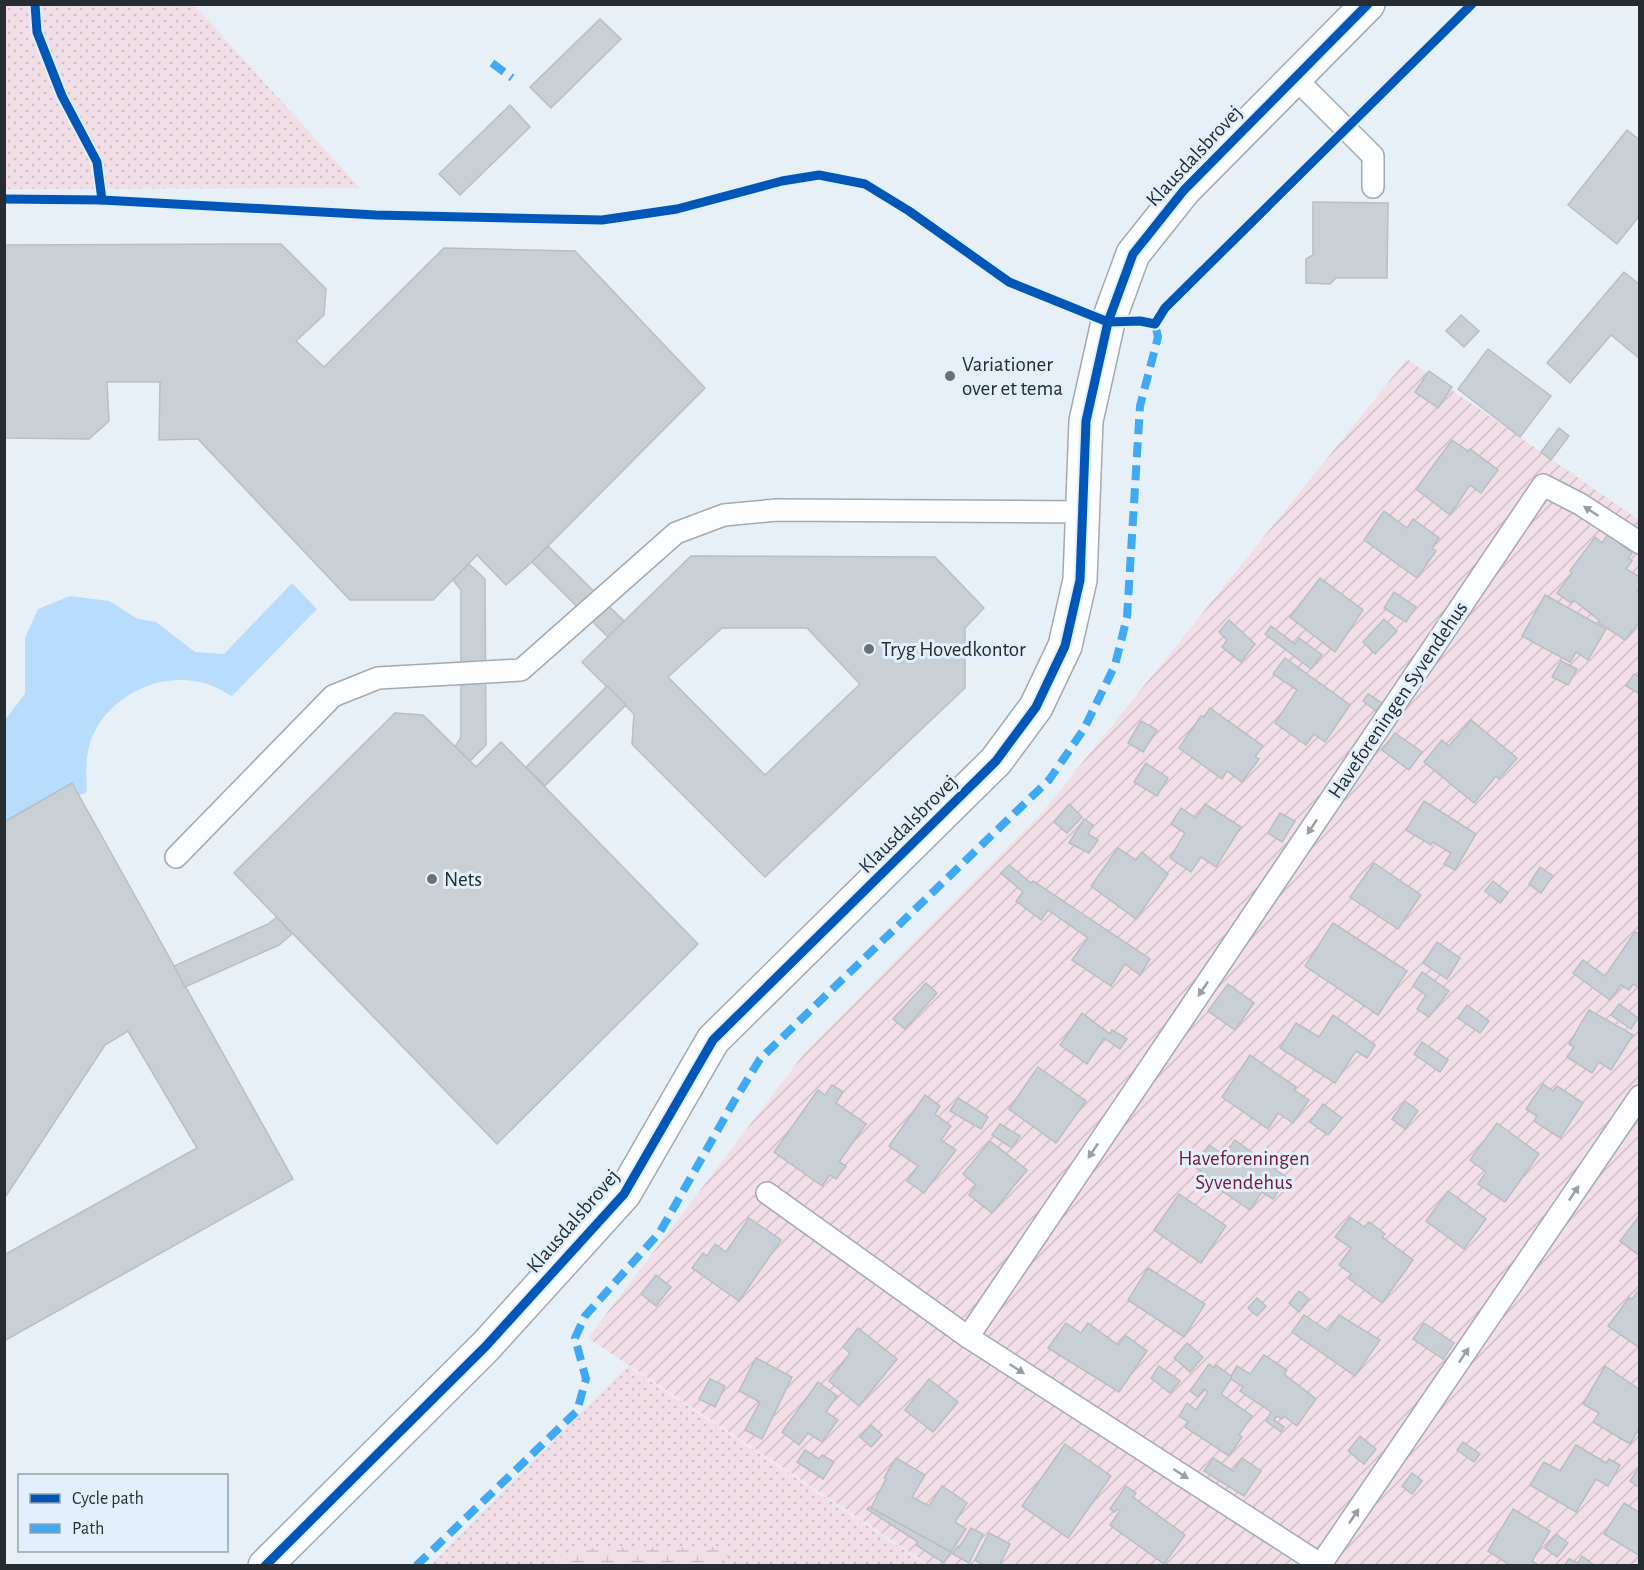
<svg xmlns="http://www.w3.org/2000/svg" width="1644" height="1570" font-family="'Alegreya Sans',sans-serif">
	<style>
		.grass { fill: url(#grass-dots) }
		.wetland { fill: url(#wetland-marsh) }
		.garden { fill: url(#garden-furrows) }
		.water { fill: #b8dcfc }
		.building { fill: #c9d0d5; stroke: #b7bec4; stroke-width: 1.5; fill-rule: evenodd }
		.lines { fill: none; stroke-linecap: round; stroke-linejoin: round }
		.lane-casing { stroke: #a3aab0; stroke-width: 24 }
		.street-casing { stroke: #a3aab0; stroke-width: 36 }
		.lane { stroke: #fcfdfe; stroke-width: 21 }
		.street { stroke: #fcfdfe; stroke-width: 33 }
		.quiet { stroke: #3fa9f5; stroke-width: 8; stroke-dasharray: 15 8; stroke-linecap: butt }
		.cycleway-casing { stroke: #e2f0fd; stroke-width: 13 }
		.cycleway { stroke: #0057b8; stroke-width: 9 }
		.oneway { fill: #9b9fa2 }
		.poi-dot { fill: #697177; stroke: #e2f0fd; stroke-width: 2 }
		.labels { text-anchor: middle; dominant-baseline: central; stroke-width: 6; stroke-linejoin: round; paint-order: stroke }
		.street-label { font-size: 21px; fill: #252c32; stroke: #e2f0fd }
		.poi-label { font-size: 21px; fill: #252c32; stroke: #e2f0fd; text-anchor: start }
		.park-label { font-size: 21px; fill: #761a39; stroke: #e2f0fd }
	</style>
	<defs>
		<pattern id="grass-dots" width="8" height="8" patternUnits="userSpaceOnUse" patternTransform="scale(1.5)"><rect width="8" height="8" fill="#f2dee6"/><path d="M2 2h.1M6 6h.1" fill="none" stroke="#cfbfc6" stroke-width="1.8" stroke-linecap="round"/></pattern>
		<pattern id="wetland-marsh" width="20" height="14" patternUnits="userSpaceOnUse" patternTransform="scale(1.5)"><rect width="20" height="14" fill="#f2dee6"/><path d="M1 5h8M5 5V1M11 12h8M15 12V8" fill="none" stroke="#cfbfc6"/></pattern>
		<pattern id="garden-furrows" width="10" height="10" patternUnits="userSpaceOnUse" patternTransform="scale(1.5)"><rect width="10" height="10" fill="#f2dee6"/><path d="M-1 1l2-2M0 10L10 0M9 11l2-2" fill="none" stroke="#cfbfc6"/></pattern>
	</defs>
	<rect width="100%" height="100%" fill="#e8f0f7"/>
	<g class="grass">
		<polygon points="4,5 194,5 360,188 5,189"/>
		<polygon points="628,1366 919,1560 929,1565 429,1566"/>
	</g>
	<polygon class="wetland" points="734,1547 722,1565 545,1565 576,1548"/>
	<polygon class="garden" points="1407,359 1639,520 1639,1565 929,1565 588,1338 803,1055 1045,809"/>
	<path class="water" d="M292,583L317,609L232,696C224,692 215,686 207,684C162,670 111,694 92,737C85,755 86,773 87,792L5,827L4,721L25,694V638L38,609L70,596L109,601L138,619L156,622L195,652L224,654Z"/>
	<g class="building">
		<polygon points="600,19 621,39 551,108 530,87"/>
		<polygon points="510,105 530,127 460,195 439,174"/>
		<polygon points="1627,130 1640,140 1640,215 1617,244 1568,205"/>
		<polygon points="1313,202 1388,203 1387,278 1336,278 1330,284 1306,283 1306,259 1313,255"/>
		<polygon points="281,244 326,289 324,315 296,341 324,367 444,248 575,251 705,388 532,562 506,585 477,555 433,600 350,600 198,439 159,440 160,382 107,382 109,421 89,439 4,438 4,245"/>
		<polygon points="1624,272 1640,285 1640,359 1611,335 1570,383 1547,363"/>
		<polygon points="1461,315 1479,331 1464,347 1446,331"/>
		<polygon points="1488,349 1551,396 1520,437 1458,389"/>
		<polygon points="1429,371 1452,387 1438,408 1415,392"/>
		<polygon points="1559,428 1569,436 1551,460 1541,452"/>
		<polygon points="1452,440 1468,451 1470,449 1498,470 1481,493 1470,485 1450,515 1416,489"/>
		<polygon points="1384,511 1407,528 1413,519 1439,538 1432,548 1436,551 1417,578 1364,540"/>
		<polygon points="1608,534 1632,553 1628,558 1632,561 1626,569 1640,577 1640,587 1637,591 1640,593 1640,621 1625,640 1598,622 1599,620 1573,600 1571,603 1557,593 1572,573 1570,571 1595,537 1602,543"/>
		<polygon points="548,546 625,622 609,638 532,562"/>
		<path d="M691,556L935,557L984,608L965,628V688L765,877L632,744L634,714L582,662ZM722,628H807L860,684L765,775L668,677Z"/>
		<polygon points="469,564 485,579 486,745 470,761 455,747 461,737 461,590 453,580"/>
		<polygon points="1320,578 1363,610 1335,652 1290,617"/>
		<polygon points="1394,592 1416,607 1406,622 1384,608"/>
		<polygon points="1545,595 1606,629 1588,660 1576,652 1570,662 1522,636"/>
		<polygon points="1384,619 1397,631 1375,654 1363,642"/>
		<polygon points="1229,620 1255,644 1241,662 1222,647 1227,640 1219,632"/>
		<polygon points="1271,626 1295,644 1299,638 1322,655 1311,669 1265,634"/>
		<polygon points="1285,658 1350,705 1325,742 1314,734 1306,745 1275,723 1297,690 1273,674"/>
		<polygon points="1561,661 1577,669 1568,685 1552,677"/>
		<polygon points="1634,674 1640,677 1640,694 1626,686"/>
		<polygon points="607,686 626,705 545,786 526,767"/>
		<polygon points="1368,694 1382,703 1376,711 1363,701"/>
		<polygon points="1210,708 1263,746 1255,757 1259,759 1242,782 1227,771 1222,779 1179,748 1201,716 1204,717"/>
		<polygon points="395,713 423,715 476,767 501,742 698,944 497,1144 234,873"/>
		<polygon points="1471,720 1517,758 1499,779 1496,776 1474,803 1424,762 1442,740 1449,746"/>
		<polygon points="1141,721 1157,730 1143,752 1128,743"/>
		<polygon points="1395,733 1422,752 1409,770 1382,750"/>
		<polygon points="1146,763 1168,778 1157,796 1134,782"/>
		<polygon points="72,783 293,1179 4,1341 4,1255 197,1148 128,1031 105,1045 4,1199 4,822"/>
		<polygon points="1424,801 1476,834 1455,870 1444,864 1451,853 1433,842 1431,845 1406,830"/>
		<polygon points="1069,804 1082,817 1067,833 1054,822"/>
		<polygon points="1205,804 1241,827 1216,867 1201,857 1191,872 1170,858 1185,833 1171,824 1181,808 1196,818"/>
		<polygon points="1280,813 1295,821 1282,842 1268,833"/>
		<polygon points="1084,819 1093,825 1088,834 1098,840 1089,853 1069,843"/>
		<polygon points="1118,848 1136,860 1142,852 1168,874 1136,919 1091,886"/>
		<polygon points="1374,863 1421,895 1398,929 1350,897"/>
		<polygon points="1009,865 1031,883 1033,881 1150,959 1140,975 1125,964 1111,986 1072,960 1088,938 1048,910 1041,920 1016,901 1023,892 1001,873"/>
		<polygon points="1540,867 1553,876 1541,893 1529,884"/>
		<polygon points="1493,881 1508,893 1500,903 1485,891"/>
		<polygon points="277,917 292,934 279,945 185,987 174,966 268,924"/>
		<polygon points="1333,923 1407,971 1378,1015 1305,966"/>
		<polygon points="1635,932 1640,934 1640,988 1633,984 1629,990 1621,985 1610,1000 1573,973 1583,960 1605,976"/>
		<polygon points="1437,942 1460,958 1447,979 1423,963"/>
		<polygon points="1422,972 1449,991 1429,1017 1417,1009 1426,995 1413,986"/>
		<polygon points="926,983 937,993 905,1029 893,1019"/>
		<polygon points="1228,984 1254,1003 1235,1030 1208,1011"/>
		<polygon points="1619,1004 1638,1018 1631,1029 1611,1015"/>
		<polygon points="1467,1005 1489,1021 1480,1033 1458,1018"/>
		<polygon points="1589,1010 1633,1035 1611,1070 1599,1062 1592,1073 1567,1057 1574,1047 1569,1044"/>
		<polygon points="1082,1013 1110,1034 1112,1030 1127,1039 1120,1049 1104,1038 1087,1064 1060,1045"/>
		<polygon points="1333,1015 1375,1045 1367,1058 1356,1051 1335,1083 1280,1048 1296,1023 1319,1037"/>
		<polygon points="1422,1042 1448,1060 1440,1072 1414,1054"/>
		<polygon points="1250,1055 1296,1087 1294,1090 1309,1100 1293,1123 1278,1113 1268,1129 1222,1097"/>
		<polygon points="1038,1067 1086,1101 1056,1143 1009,1109"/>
		<polygon points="1543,1084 1553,1091 1557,1086 1583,1103 1560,1138 1534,1121 1537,1116 1526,1109"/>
		<polygon points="832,1085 843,1092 836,1103 866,1124 839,1162 846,1166 836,1179 830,1175 822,1186 774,1152 818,1090 825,1095"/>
		<polygon points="925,1095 940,1106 935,1114 951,1126 941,1140 956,1150 924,1193 907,1181 918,1166 889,1146"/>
		<polygon points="958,1098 988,1117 981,1129 950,1111"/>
		<polygon points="1405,1101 1418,1111 1405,1129 1392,1119"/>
		<polygon points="1323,1104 1342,1118 1328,1135 1310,1122"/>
		<polygon points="1497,1123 1539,1154 1505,1202 1478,1184 1486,1172 1470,1160"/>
		<polygon points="1000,1124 1020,1136 1012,1148 992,1135"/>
		<polygon points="1235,1140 1287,1178 1273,1199 1262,1192 1250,1210 1207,1181 1210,1178 1195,1167 1209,1145 1224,1155"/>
		<polygon points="990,1141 1027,1170 992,1213 969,1195 976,1185 963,1174"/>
		<polygon points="1448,1191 1486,1219 1464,1249 1426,1221"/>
		<polygon points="1179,1194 1226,1226 1201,1263 1154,1230"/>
		<polygon points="1640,1215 1640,1256 1620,1241"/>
		<polygon points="1350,1217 1364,1227 1369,1222 1385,1234 1382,1237 1413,1260 1382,1303 1348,1278 1352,1274 1339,1265 1351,1248 1335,1237"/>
		<polygon points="749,1218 781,1240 739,1301 692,1268 703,1253 707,1256 715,1244 726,1252"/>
		<polygon points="1148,1268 1205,1304 1184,1337 1128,1300"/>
		<polygon points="656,1275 671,1287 656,1306 641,1294"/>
		<polygon points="1640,1289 1640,1348 1608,1326 1629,1298 1632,1299"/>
		<polygon points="1299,1291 1309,1299 1299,1312 1289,1303"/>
		<polygon points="1257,1298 1266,1306 1257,1316 1248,1308"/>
		<polygon points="1304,1315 1328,1331 1339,1315 1380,1340 1355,1376 1292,1332"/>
		<polygon points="1066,1323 1081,1333 1088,1323 1118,1345 1125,1335 1147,1351 1119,1392 1048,1348"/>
		<polygon points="1424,1323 1454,1343 1443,1359 1413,1339"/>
		<polygon points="858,1328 897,1359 859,1406 829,1381 850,1353 843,1347"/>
		<polygon points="1187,1343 1203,1357 1190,1372 1174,1358"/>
		<polygon points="1264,1355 1287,1370 1284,1374 1316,1399 1297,1426 1284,1416 1282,1419 1277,1416 1274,1420 1284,1427 1281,1432 1266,1421 1271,1412 1240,1391 1243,1387 1231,1379 1231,1376 1237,1366 1250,1374"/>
		<polygon points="756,1358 792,1377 762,1439 745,1430 760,1402 739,1391"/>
		<polygon points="1209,1364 1214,1368 1216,1365 1231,1376 1231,1379 1221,1394 1252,1416 1239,1435 1242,1437 1229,1456 1185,1427 1188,1422 1179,1416 1187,1403 1196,1410 1208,1392 1204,1389 1198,1397 1190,1391"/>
		<polygon points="1159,1366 1180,1381 1170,1393 1151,1378"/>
		<polygon points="1605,1366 1640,1390 1640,1427 1630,1444 1593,1422 1599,1413 1583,1404"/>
		<polygon points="710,1379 725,1386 715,1407 699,1399"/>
		<polygon points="929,1379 958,1402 933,1432 905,1410"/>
		<polygon points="818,1382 837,1396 826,1412 838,1420 822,1442 808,1433 799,1445 782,1432"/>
		<polygon points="871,1425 882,1435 871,1447 860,1437"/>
		<polygon points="1360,1436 1376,1449 1364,1464 1348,1451"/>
		<polygon points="1463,1442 1480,1454 1474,1462 1457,1450"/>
		<polygon points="1065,1444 1111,1476 1068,1538 1022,1506"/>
		<polygon points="1576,1445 1606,1463 1609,1459 1620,1465 1608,1486 1596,1479 1576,1512 1530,1485 1544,1462 1560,1471"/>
		<polygon points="805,1450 819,1459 822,1455 834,1462 823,1479 797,1462"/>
		<polygon points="896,1458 925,1475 912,1497 929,1506 942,1486 967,1503 955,1522 966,1529 951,1552 871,1508 886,1479 884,1478"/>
		<polygon points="1213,1458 1233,1471 1242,1458 1261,1471 1244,1496 1204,1471"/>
		<polygon points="1638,1469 1640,1470 1640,1488 1630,1481"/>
		<polygon points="1412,1473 1422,1481 1412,1494 1402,1486"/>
		<polygon points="1126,1486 1136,1493 1133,1497 1185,1535 1164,1564 1110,1525 1120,1511 1117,1509 1115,1512 1110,1509"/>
		<polygon points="1624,1503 1640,1513 1640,1556 1604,1534"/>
		<polygon points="869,1507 951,1552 944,1563 916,1545 918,1542 867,1509"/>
		<polygon points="1513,1509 1550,1531 1532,1561 1540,1566 1511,1566 1488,1551"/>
		<polygon points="971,1528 983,1534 969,1563 953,1554 957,1547 959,1548"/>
		<polygon points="989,1533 1010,1544 999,1566 985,1566 975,1560"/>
		<polygon points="1556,1534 1568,1543 1557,1557 1545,1548"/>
		<polygon points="1582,1556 1595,1566 1564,1566 1569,1559 1578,1563"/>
	</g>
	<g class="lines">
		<defs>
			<g id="lane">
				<polyline points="1294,77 1373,156 1373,187"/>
				<polyline points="176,857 333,696 378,678 521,670 676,533 724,515 777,510 1082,512"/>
				<polyline points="767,1193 968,1337 1323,1566"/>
				<polyline points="968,1337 1543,485 1580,504 1640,543"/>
				<polyline points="1321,1564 1640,1096"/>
			</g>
			<polyline id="street" points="265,1566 486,1346 624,1194 713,1040 996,761 1036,707 1065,646 1080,580 1086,421 1108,322 1133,254 1184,190 1368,4"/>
		</defs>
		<use href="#lane" class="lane-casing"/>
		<use href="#street" class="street-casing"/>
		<use href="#lane" class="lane"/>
		<use href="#street" class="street"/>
		<g class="quiet">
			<polyline points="492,63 512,78"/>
			<polyline points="416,1566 577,1411 586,1379 575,1338 585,1316 660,1232 733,1103 760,1059 1049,780 1084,729 1115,665 1127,617 1140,406 1158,337 1155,324 1151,323"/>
		</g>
		<defs>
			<g id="cycleway">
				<polyline points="35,4 37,32 62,96 97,162 102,200"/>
				<polyline points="4,199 102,200 376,215 602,220 677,209 782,181 819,175 865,184 909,211 1009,282 1108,322 1140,321 1155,324 1165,308 1472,4"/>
				<polyline points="265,1566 486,1346 624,1194 713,1040 996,761 1036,707 1065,646 1080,580 1086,421 1108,322 1133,254 1184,190 1368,4"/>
			</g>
		</defs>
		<use href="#cycleway" class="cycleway-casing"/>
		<use href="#cycleway" class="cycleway"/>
	</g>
	<defs><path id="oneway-solid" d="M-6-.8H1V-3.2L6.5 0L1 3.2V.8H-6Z" transform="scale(1.5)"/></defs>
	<g class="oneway">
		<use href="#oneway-solid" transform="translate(1591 511) rotate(-147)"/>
		<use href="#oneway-solid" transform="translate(1312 827) rotate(124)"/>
		<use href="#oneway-solid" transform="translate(1203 989) rotate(124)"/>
		<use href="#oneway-solid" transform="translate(1093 1151) rotate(124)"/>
		<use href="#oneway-solid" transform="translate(1574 1193) rotate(-56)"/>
		<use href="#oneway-solid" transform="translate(1464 1355) rotate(-56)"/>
		<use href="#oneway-solid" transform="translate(1017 1369) rotate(33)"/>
		<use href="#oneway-solid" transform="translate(1181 1474) rotate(33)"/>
		<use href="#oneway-solid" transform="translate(1354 1516) rotate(-56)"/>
	</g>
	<g class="poi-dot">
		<circle cx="950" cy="376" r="6"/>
		<circle cx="869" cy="649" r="6"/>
		<circle cx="432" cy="879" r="6"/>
	</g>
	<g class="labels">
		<g class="street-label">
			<text transform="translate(1194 156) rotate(-47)">Klausdalsbrovej</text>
			<text transform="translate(1398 700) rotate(-56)">Haveforeningen Syvendehus</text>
			<text transform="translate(908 824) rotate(-45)">Klausdalsbrovej</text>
			<text transform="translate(573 1221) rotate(-49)">Klausdalsbrovej</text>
		</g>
		<g class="poi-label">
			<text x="962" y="364">Variationer<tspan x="962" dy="24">over et tema</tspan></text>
			<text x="881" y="649">Tryg Hovedkontor</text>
			<text x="444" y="879">Nets</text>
		</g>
		<g class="park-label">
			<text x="1244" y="1158">Haveforeningen<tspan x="1244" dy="24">Syvendehus</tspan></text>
		</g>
	</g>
	<rect width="1644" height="1570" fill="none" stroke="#252c32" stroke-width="12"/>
	<rect x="18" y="1474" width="210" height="78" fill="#e2f0fd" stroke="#96a2ac" stroke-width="1.5"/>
	<rect x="30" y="1494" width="30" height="9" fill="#0057b8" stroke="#96a2ac" stroke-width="1.5"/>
	<text x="72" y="1504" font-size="18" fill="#252c32">Cycle path</text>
	<rect x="30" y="1524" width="30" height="9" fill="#3fa9f5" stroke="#96a2ac" stroke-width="1.5"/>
	<text x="72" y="1534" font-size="18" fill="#252c32">Path</text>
</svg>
